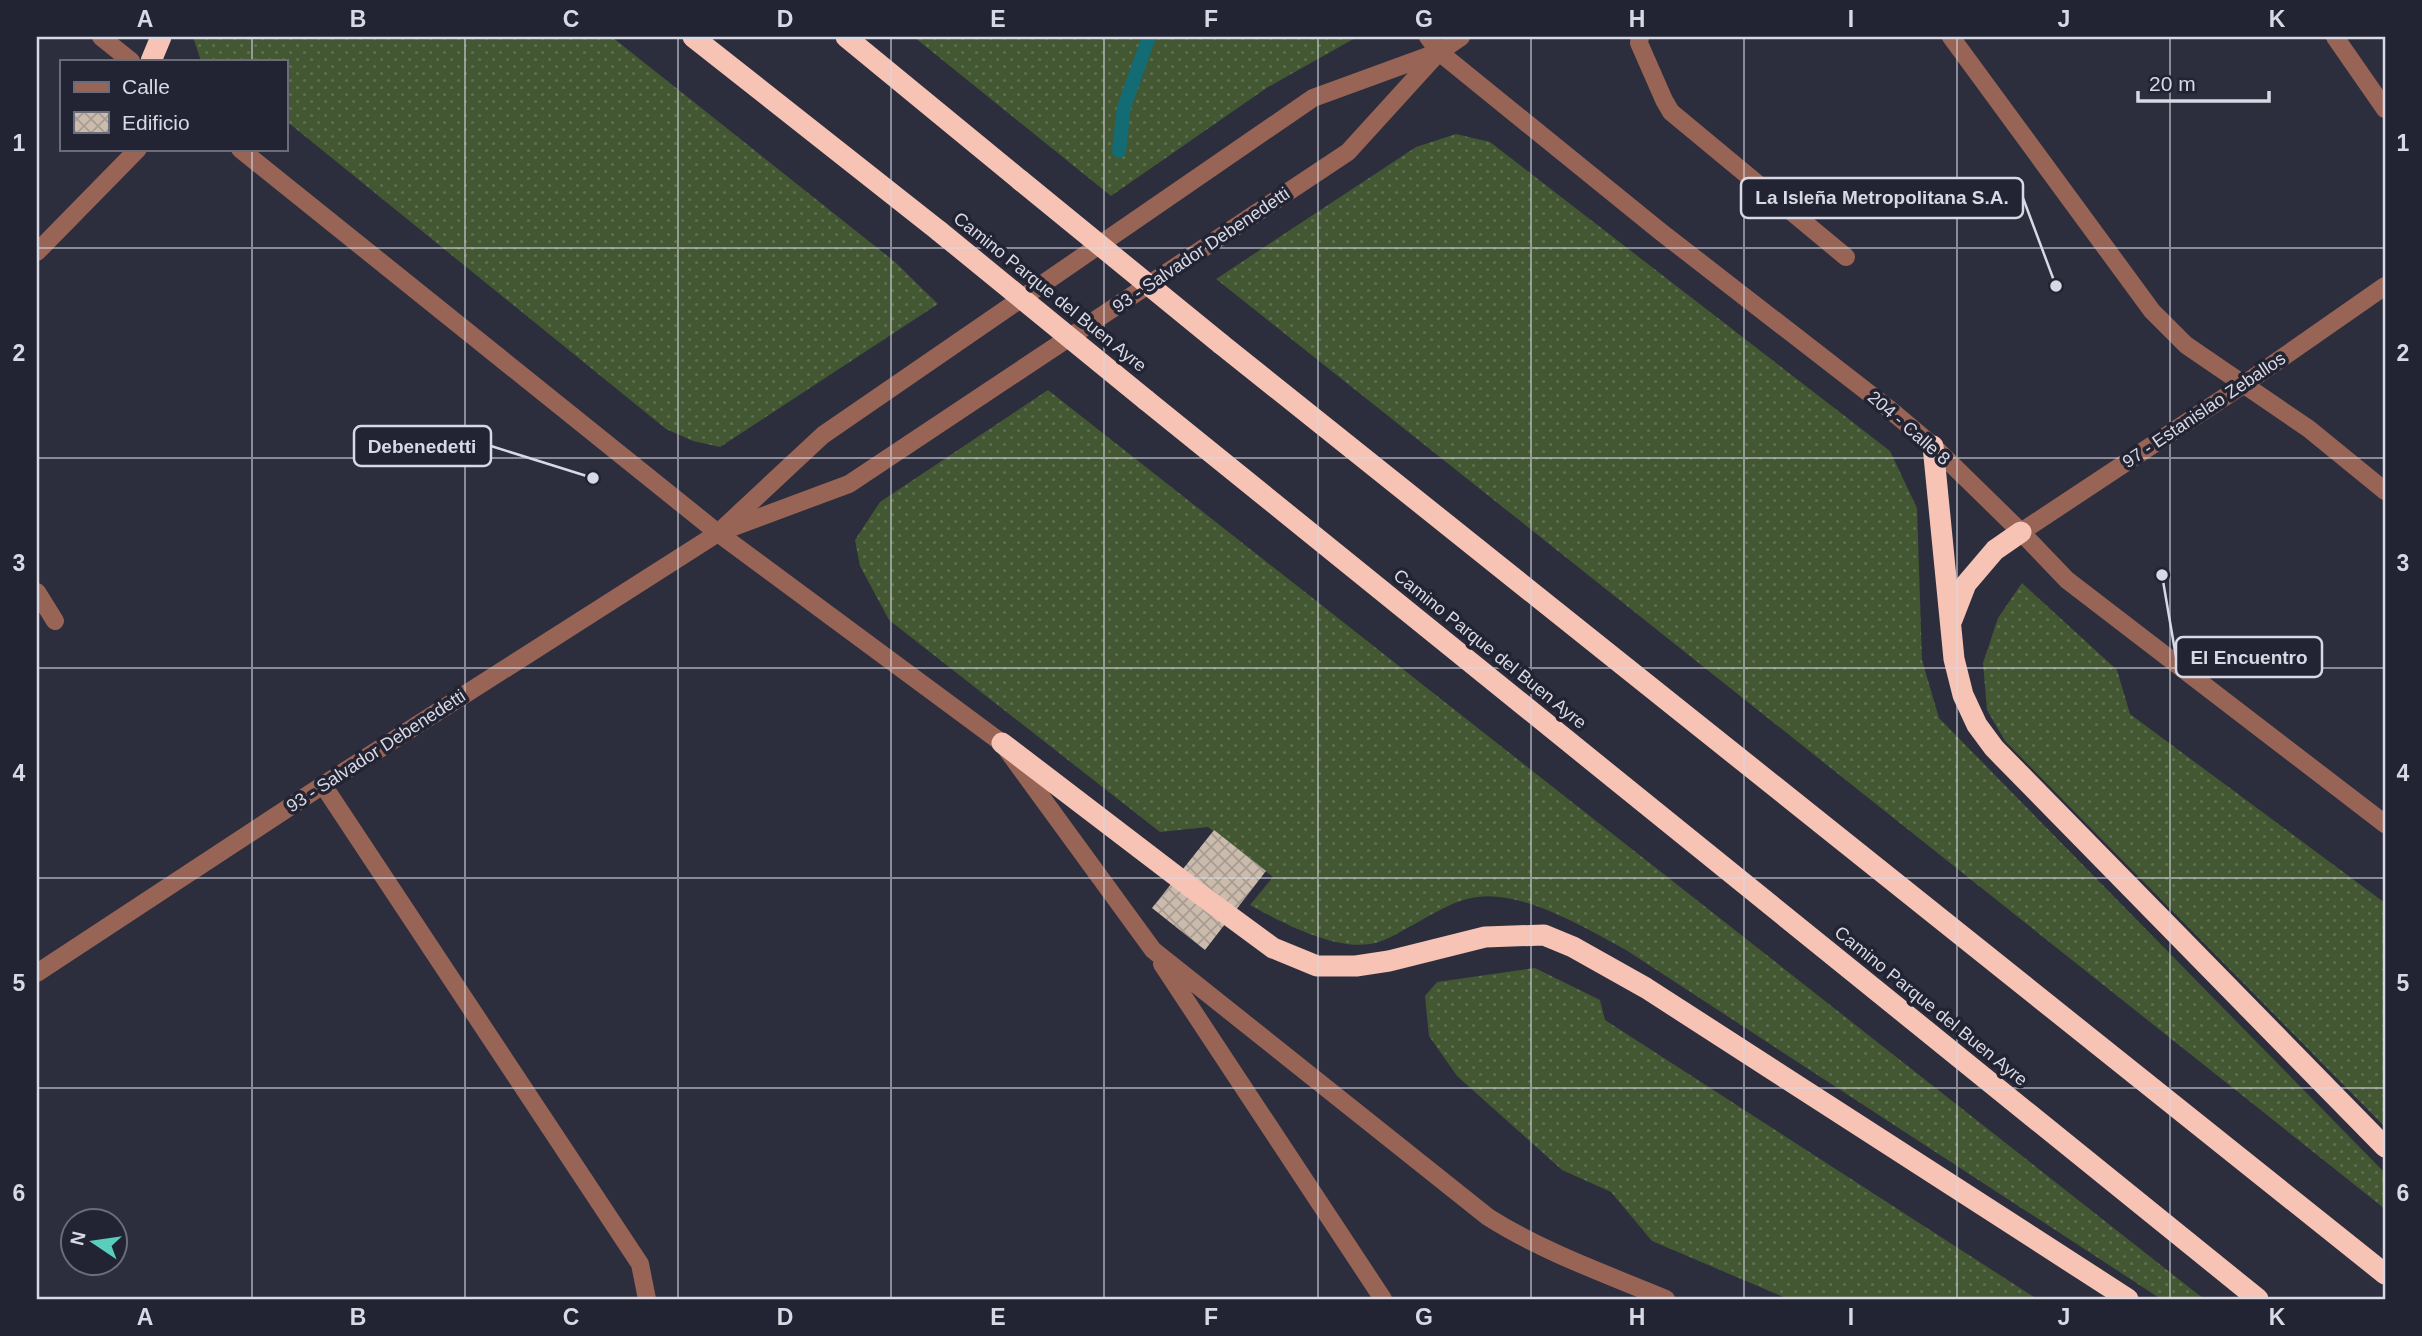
<svg xmlns="http://www.w3.org/2000/svg" width="2422" height="1336" font-family="Helvetica,sans-serif">
	<style>
		.grass { fill: url(#grass-dots) }
		.lines { fill: none; stroke-linecap: round; stroke-linejoin: round }
		.stream { stroke: #136b74; stroke-width: 14 }
		.building { fill: url(#building-cross-hatch) }
		.minor { stroke: #976455; stroke-width: 18 }
		.highway { stroke: #f6c3b4; stroke-width: 21 }
		.highway-bridge { stroke: #f6c3b4; stroke-width: 21 }
		.grid { fill: none; stroke: #d8d9e4; stroke-width: 2; stroke-opacity: 0.55 }
		.labels { text-anchor: middle; dominant-baseline: central; stroke-width: 7; stroke-linejoin: round; paint-order: stroke }
		.street-label { font-size: 18px; fill: #d8d9e4; stroke: #222433 }
		.leader { fill: none; stroke: #d8d9e4; stroke-width: 2.5 }
		.callout-dot { fill: #d8d9e4; stroke: #222433; stroke-width: 2.5 }
		.callout { fill: #222433; stroke: #d8d9e4; stroke-width: 2.5 }
		.callout-label { font-size: 19px; text-anchor: middle; font-weight: bold; fill: #d8d9e4 }
		.neatline { fill: none; stroke: #d8d9e4; stroke-width: 2.5 }
		.grid-label { font-size: 23px; text-anchor: middle; font-weight: bold; fill: #d8d9e4 }
	</style>
	<defs>
		<pattern id="grass-dots" width="8" height="8" patternUnits="userSpaceOnUse" patternTransform="scale(1.75)"><rect width="8" height="8" fill="#435732"/><path d="M2 2h.1M6 6h.1" fill="none" stroke="#5d6f50" stroke-width="1.8" stroke-linecap="round"/></pattern>
		<pattern id="building-cross-hatch" width="8" height="8" patternUnits="userSpaceOnUse" patternTransform="scale(1.75)"><rect width="8" height="8" fill="#cbbbac"/><path d="M0 0l8 8M0 8l8-8" fill="none" stroke="#a89c92"/></pattern>
	</defs>
	<rect width="100%" height="100%" fill="#2c2d3d"/>
	<g class="grass">
		<polygon points="193,37 612,37 895,262 938,304 720,447 693,441 666,429 285,120 285,61 201,61"/>
		<polygon points="914,37 1357,37 1268,87 1111,196"/>
		<polygon points="1456,134 1490,142 1890,451 1917,508 1922,660 1939,718 2385,1173 2385,1209 1216,279 1416,147"/>
		<path d="M1048,390L2204,1299H2161L1626,950C1585,928 1525,891 1477,897C1453,900 1430,916 1409,927C1398,933 1382,943 1370,944C1333,950 1281,922 1250,905L1273,877L1208,827L1160,832L889,620L860,566L855,540L880,502Z"/>
		<polygon points="2022,583 2117,670 2130,714 2385,903 2385,1127 2005,741 1987,710 1983,663 1998,618"/>
		<polygon points="1535,968 1600,1000 1605,1020 2037,1299 1788,1299 1652,1241 1611,1192 1562,1170 1457,1076 1429,1036 1425,996 1437,982"/>
	</g>
	<g class="lines">
		<polyline class="stream" points="1119,151 1124,107 1149,37"/>
	</g>
	<polygon class="building" points="1214,830 1266,871 1205,950 1152,908"/>
	<g class="lines">
		<g class="minor">
			<polyline points="101,37 131,61"/>
			<polyline points="1428,37 1439,52 1661,232 1888,408 1933,446 2021,532 2067,580 2385,824"/>
			<polyline points="1640,37 1639,43 1664,100 1671,112 1846,257"/>
			<polyline points="1951,37 2152,311 2186,345 2309,429 2385,491"/>
			<polyline points="2335,37 2385,109"/>
			<path d="M240,149L718,533L1002,743L1153,950L1488,1217C1543,1252 1606,1274 1666,1299"/>
			<polyline points="37,252 138,149"/>
			<polyline points="728,529 849,484 1348,152 1439,52 1461,37"/>
			<polyline points="2021,532 2243,385 2385,286"/>
			<polyline points="37,592 55,621"/>
			<polyline points="323,785 640,1264 647,1299"/>
			<polyline points="1162,964 1383,1299"/>
			<polyline points="37,973 323,785 718,533 823,435 1313,98 1439,52"/>
		</g>
		<g class="highway">
			<polyline points="693,37 939,231"/>
			<polyline points="846,37 1020,180"/>
			<polyline points="151,61 161,37"/>
			<polyline points="1221,344 2385,1274"/>
			<polyline points="1146,400 2258,1299"/>
			<polyline points="1933,446 1954,659 1963,695 1977,725 1994,748 2385,1147"/>
			<polyline points="1952,620 1966,584 1995,550 2021,532"/>
			<polyline points="1002,743 1201,895 1273,948 1317,966 1356,966 1389,961 1485,937 1544,935 1573,947 1646,988 2128,1299"/>
		</g>
		<g class="highway-bridge">
			<polyline points="1020,180 1221,344"/>
			<polyline points="939,231 1146,400"/>
		</g>
	</g>
	<path class="grid" d="M252,37V61M465,37V1299M678,37V1299M891,37V1299M1104,37V1299M1318,37V1299M1531,37V1299M1744,37V1299M1957,37V1299M2170,37V1299M252,149V1299M37,248H2385M37,458H2385M37,668H2385M37,878H2385M37,1088H2385"/>
	<g class="labels">
		<g class="street-label">
			<text transform="translate(1201 250) rotate(-34)">93 - Salvador Debenedetti</text>
			<text transform="translate(1050 292) rotate(39)">Camino Parque del Buen Ayre</text>
			<text transform="translate(2204 410) rotate(-34)">97 - Estanislao Zeballos</text>
			<text transform="translate(1909 428) rotate(41)">204 - Calle 8</text>
			<text transform="translate(1490 649) rotate(39)">Camino Parque del Buen Ayre</text>
			<text transform="translate(376 751) rotate(-33)">93 - Salvador Debenedetti</text>
			<text transform="translate(1931 1006) rotate(39)">Camino Parque del Buen Ayre</text>
		</g>
	</g>
	<path class="leader" d="M2056 286L2023 198M593 478L491 446M2162 575L2176 657"/>
	<g class="callout-dot">
		<circle cx="2056" cy="286" r="7"/>
		<circle cx="593" cy="478" r="7"/>
		<circle cx="2162" cy="575" r="7"/>
	</g>
	<g class="callout">
		<rect x="1741" y="178" width="282" height="40" rx="7"/>
		<rect x="354" y="426" width="137" height="40" rx="7"/>
		<rect x="2176" y="637" width="146" height="40" rx="7"/>
	</g>
	<g class="callout-label">
		<text x="1882" y="204">La Isleña Metropolitana S.A.</text>
		<text x="422" y="453">Debenedetti</text>
		<text x="2249" y="664">El Encuentro</text>
	</g>
	<rect width="2422" height="1336" fill="none" stroke="#222433" stroke-width="77"/>
	<rect x="60" y="60" width="228" height="91" fill="#222433" stroke="#6b6c7a" stroke-width="2"/>
	<rect x="74" y="82" width="35" height="10" fill="#976455" stroke="#6b6c7a" stroke-width="2"/>
	<text x="122" y="94" font-size="21" fill="#d8d9e4">Calle</text>
	<rect x="74" y="112" width="35" height="21" fill="url(#building-cross-hatch)" stroke="#6b6c7a" stroke-width="2"/>
	<text x="122" y="130" font-size="21" fill="#d8d9e4">Edificio</text>
	<g transform="translate(94 1242) rotate(283)"><circle r="33" fill="#222433" stroke="#6b6c7a" stroke-width="2"/>
	<path d="M0-5L12 26L0 18L-12 26Z" fill="#5acebc"/>
	<text y="-10" font-size="19" font-weight="bold" text-anchor="middle" fill="#d8d9e4">N</text>
	</g>
	<path d="M2138 91v10h131v-10" fill="none" stroke="#d8d9e4" stroke-width="3.5"/>
	<text x="2149" y="91" font-size="21" fill="#d8d9e4" stroke="#222433" stroke-width="5" paint-order="stroke">20 m</text>
	<rect x="38" y="38" width="2346" height="1260" class="neatline"/>
	<g class="grid-label">
		<text x="145" y="27">A</text>
		<text x="358" y="27">B</text>
		<text x="571" y="27">C</text>
		<text x="785" y="27">D</text>
		<text x="998" y="27">E</text>
		<text x="1211" y="27">F</text>
		<text x="1424" y="27">G</text>
		<text x="1637" y="27">H</text>
		<text x="1851" y="27">I</text>
		<text x="2064" y="27">J</text>
		<text x="2277" y="27">K</text>
		<text x="19" y="151">1</text>
		<text x="2403" y="151">1</text>
		<text x="19" y="361">2</text>
		<text x="2403" y="361">2</text>
		<text x="19" y="571">3</text>
		<text x="2403" y="571">3</text>
		<text x="19" y="781">4</text>
		<text x="2403" y="781">4</text>
		<text x="19" y="991">5</text>
		<text x="2403" y="991">5</text>
		<text x="19" y="1201">6</text>
		<text x="2403" y="1201">6</text>
		<text x="145" y="1325">A</text>
		<text x="358" y="1325">B</text>
		<text x="571" y="1325">C</text>
		<text x="785" y="1325">D</text>
		<text x="998" y="1325">E</text>
		<text x="1211" y="1325">F</text>
		<text x="1424" y="1325">G</text>
		<text x="1637" y="1325">H</text>
		<text x="1851" y="1325">I</text>
		<text x="2064" y="1325">J</text>
		<text x="2277" y="1325">K</text>
	</g>
</svg>
